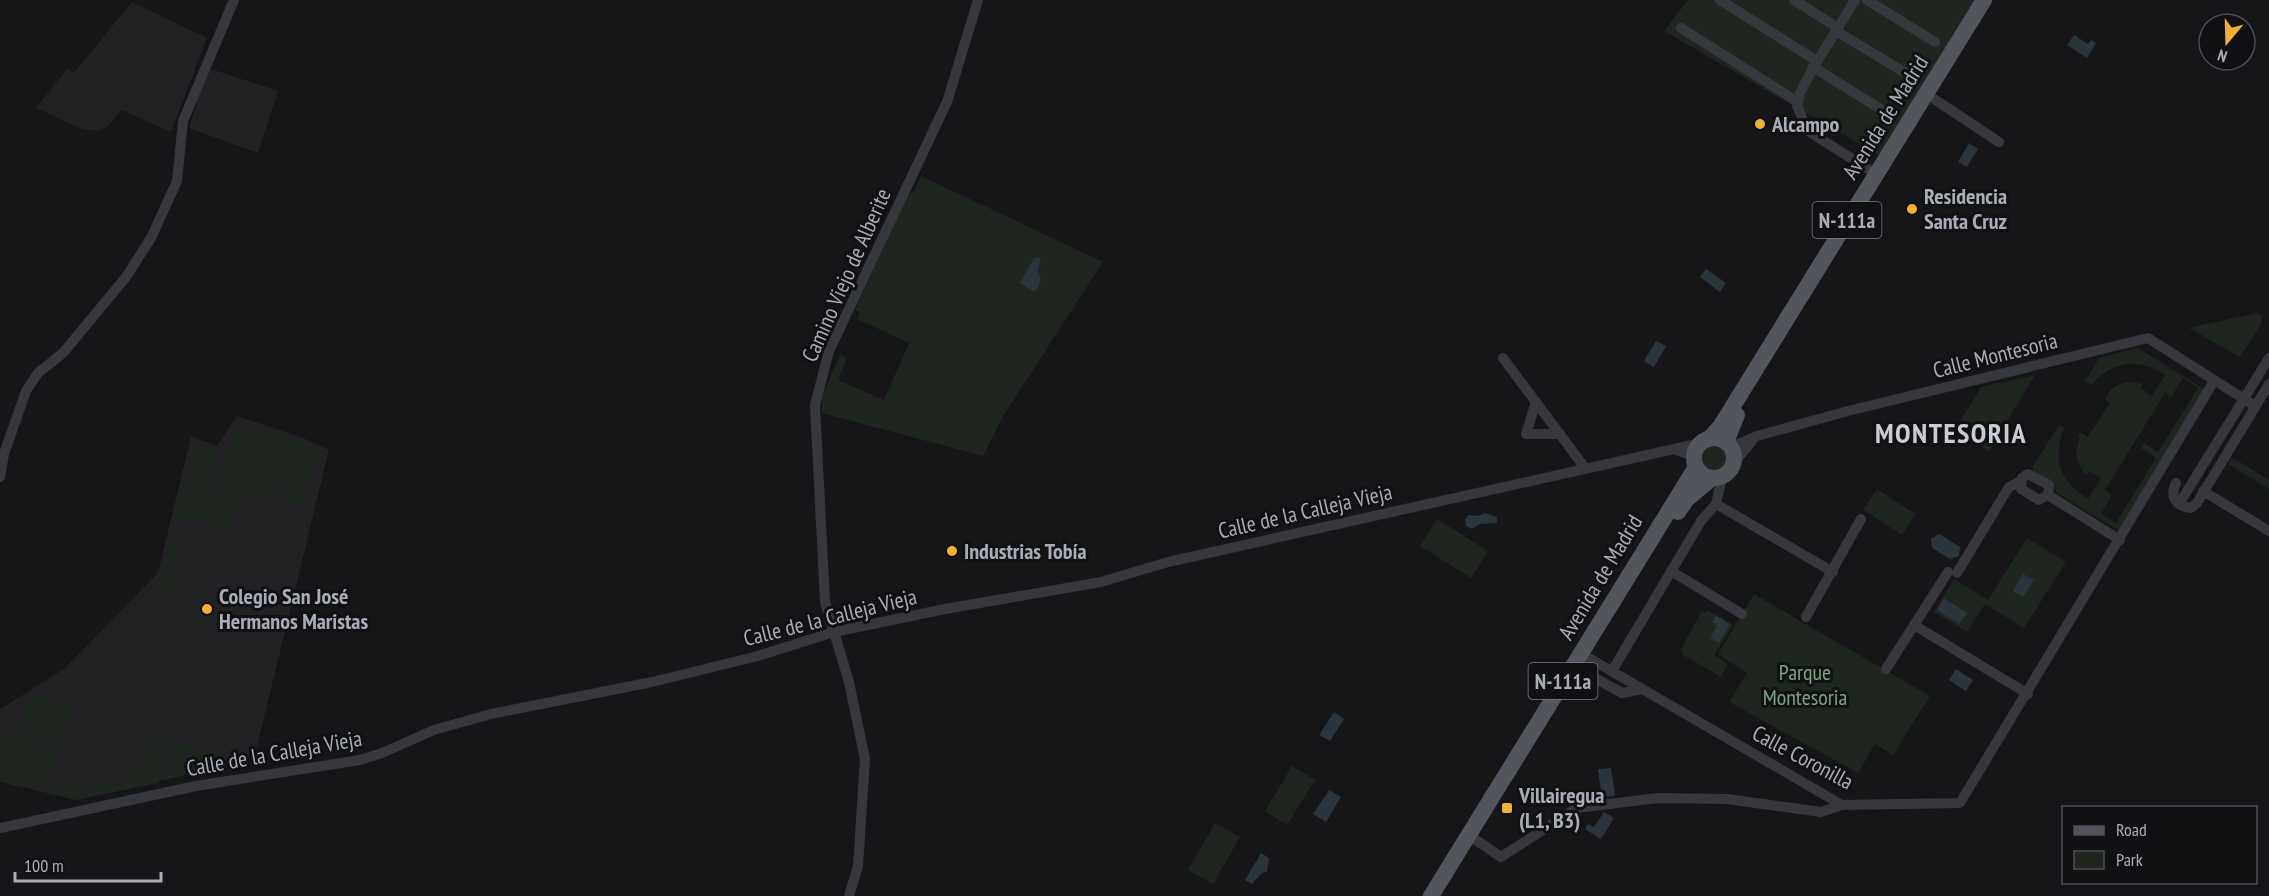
<svg xmlns="http://www.w3.org/2000/svg" width="2269" height="896" font-family="'PT Sans Narrow',sans-serif">
	<style>
		.built { fill: #222225 }
		.green { fill: #1e261f; fill-rule: evenodd }
		.water { fill: #2c353c }
		.lines { fill: none; stroke-linecap: round; stroke-linejoin: round }
		.street { stroke: #37383d; stroke-width: 10 }
		.primary { stroke: #53555c; stroke-width: 16 }
		.poi-dot { fill: #f2b134; stroke: #111113; stroke-width: 2 }
		.labels { text-anchor: middle; dominant-baseline: central; stroke-width: 6; stroke-linejoin: round; paint-order: stroke }
		.shield { fill: #111113; stroke: #7b7e86; stroke-width: 1.5 }
		.shield-label { font-size: 21px; font-weight: bold; fill: #a8adb8 }
		.street-label { font-size: 22px; fill: #a8adb8; stroke: #111113 }
		.poi-label { font-size: 22px; font-weight: bold; fill: #a8adb8; stroke: #111113; text-anchor: start }
		.park-label { font-size: 22px; fill: #7fa381; stroke: #111113 }
		.district-label { font-size: 28px; font-weight: bold; letter-spacing: 1.5px; fill: #c9ccd4; stroke: #111113 }
	</style>
	<rect width="100%" height="100%" fill="#161618"/>
	<g class="built">
		<polygon points="132,2 207,38 171,132 122,110 107,127 97,131 79,128 36,108 68,68 74,73"/>
		<polygon points="208,68 278,91 258,153 189,128"/>
		<polygon points="237,416 301,437 329,450 254,759 76,800 0,782 0,709 64,669 158,573 191,436 217,446"/>
	</g>
	<g class="green">
		<polygon points="1688,0 1979,0 1885,159 1664,31"/>
		<polygon points="921,176 1103,262 1003,416 983,456 822,413 822,396 840,355 847,358 838,380 884,400 909,343 857,319 860,312 855,310 907,195 914,192"/>
		<polygon points="2257,313 2262,315 2261,325 2240,357 2189,328"/>
		<path d="M2138,348L2205,390L2119,531L2057,493L2053,485L2033,471V466L2059,425L2064,428C2052,459 2060,482 2088,499L2101,478L2089,471L2086,475C2076,463 2074,454 2080,438L2078,437L2080,432L2088,437L2110,403L2105,399C2112,383 2127,380 2143,384L2141,388L2152,396L2165,375C2138,357 2113,361 2091,385L2085,381L2099,358ZM2183,378L2198,388L2158,452L2144,443L2141,448L2156,458L2116,523L2101,514L2112,495L2105,490L2165,393L2171,397Z"/>
		<polygon points="2035,375 1989,451 1955,430 1981,387"/>
		<polygon points="234,426 319,446 309,489 224,469"/>
		<polygon points="199,444 219,449 210,486 190,481"/>
		<circle cx="1714" cy="459" r="13"/>
		<polygon points="2233,458 2269,480 2269,489 2228,464"/>
		<polygon points="222,471 249,478 245,495 218,488"/>
		<polygon points="251,478 278,484 274,501 247,494"/>
		<polygon points="183,482 240,495 232,530 175,516"/>
		<polygon points="282,485 307,491 303,508 278,503"/>
		<polygon points="1877,489 1915,514 1902,535 1863,510"/>
		<polygon points="1437,519 1488,551 1471,578 1420,546"/>
		<polygon points="2027,538 2066,562 2024,628 1985,604 1967,632 1934,612 1954,579 1988,600"/>
		<polygon points="169,539 183,542 177,569 163,565"/>
		<polygon points="162,571 175,574 168,601 155,598"/>
		<polygon points="1754,594 1930,696 1893,755 1875,744 1858,773 1729,702 1747,673 1718,654"/>
		<polygon points="1708,610 1733,625 1714,655 1728,664 1721,677 1683,655 1681,649 1702,611 1706,613"/>
		<polygon points="29,695 49,700 40,738 19,733"/>
		<polygon points="53,700 74,705 65,743 44,738"/>
		<polygon points="0,734 60,749 49,791 0,779"/>
		<polygon points="157,740 167,740 158,783 76,800 55,795 59,783 90,790 93,780 124,787 128,771 145,774 151,746"/>
		<polygon points="173,742 225,755 228,765 164,780"/>
		<polygon points="1292,766 1315,780 1287,825 1265,811"/>
		<polygon points="1215,823 1240,837 1213,884 1188,870"/>
	</g>
	<g class="water">
		<polygon points="2074,35 2088,44 2091,40 2096,43 2087,58 2067,45"/>
		<polygon points="1969,143 1978,149 1967,167 1958,162"/>
		<polygon points="1038,257 1041,259 1038,270 1041,280 1036,291 1032,291 1020,283 1034,258"/>
		<polygon points="1706,269 1726,283 1720,292 1700,277"/>
		<polygon points="1656,341 1666,346 1654,367 1644,361"/>
		<polygon points="1485,513 1497,517 1497,523 1480,524 1472,529 1466,526 1465,520 1468,515 1478,516"/>
		<polygon points="1939,534 1960,547 1959,556 1950,559 1932,548 1931,539"/>
		<polygon points="2023,574 2034,580 2023,597 2013,591"/>
		<polygon points="1944,598 1967,613 1959,624 1937,610"/>
		<polygon points="1716,616 1730,624 1719,643 1710,638 1717,626 1712,622"/>
		<polygon points="1956,669 1973,680 1966,691 1949,680"/>
		<polygon points="1334,712 1344,719 1330,741 1319,735"/>
		<polygon points="1611,768 1615,796 1602,797 1598,769"/>
		<polygon points="1329,790 1341,797 1326,822 1313,814"/>
		<polygon points="1604,812 1614,818 1601,839 1585,829 1588,824 1594,827"/>
		<polygon points="1261,853 1269,858 1267,872 1262,873 1252,884 1245,880"/>
	</g>
	<g class="lines">
		<g class="street">
			<polyline points="1720,0 1817,61"/>
			<polyline points="1794,0 1838,28"/>
			<polyline points="1855,0 1812,70 1800,93 1797,106 1808,131 1876,174"/>
			<polyline points="1867,0 1935,42"/>
			<polyline points="1681,28 1798,102"/>
			<polyline points="1836,31 1914,78"/>
			<polyline points="1813,67 1890,115"/>
			<polyline points="1934,99 1999,142"/>
			<polyline points="1503,358 1585,468"/>
			<polyline points="1536,402 1526,434 1560,434"/>
			<polyline points="1731,447 1757,436 1848,411 2148,338 2255,406"/>
			<polyline points="1676,450 1694,456"/>
			<polyline points="1733,464 1752,441"/>
			<polygon points="2028,474 2049,485 2048,495 2039,500 2021,489 2022,478"/>
			<polyline points="0,477 4,454 26,391 38,373 63,353 126,277 151,238 177,181 183,121 234,0"/>
			<path d="M2176,483C2169,497 2176,506 2191,508L2197,503L2269,384"/>
			<polyline points="2203,491 2269,531"/>
			<polyline points="2048,495 2120,540"/>
			<polyline points="1716,504 1722,477"/>
			<polyline points="2179,504 2269,358"/>
			<polyline points="1671,571 1742,614"/>
			<polyline points="1957,573 2009,487 2021,481"/>
			<polyline points="1806,617 1861,519"/>
			<polyline points="1914,625 2028,694"/>
			<polyline points="1589,658 1842,805 1960,803 2214,381"/>
			<polyline points="1886,669 1948,572"/>
			<polyline points="1582,671 1622,693 1642,689"/>
			<polyline points="1612,671 1701,521 1716,504 1833,572"/>
			<polyline points="0,828 196,786 360,760 382,753 434,730 491,714 652,682 758,656 834,632 945,609 1101,582 1168,562 1701,443"/>
			<polyline points="1476,840 1501,857 1577,808 1658,798 1727,799 1821,812 1842,805"/>
			<polyline points="849,896 858,866 865,759 849,682 825,602 815,405 829,351 947,102 978,0"/>
		</g>
		<g class="primary">
			<circle cx="1714" cy="458" r="20"/>
			<polyline points="1709,439 1720,427 1984,0"/>
			<polyline points="1726,442 1737,415"/>
			<polyline points="1678,512 1687,499 1712,478"/>
			<polyline points="1431,896 1696,467"/>
		</g>
	</g>
	<g class="poi-dot">
		<circle cx="1760" cy="124" r="6"/>
		<circle cx="1912" cy="209" r="6"/>
		<circle cx="952" cy="551" r="6"/>
		<circle cx="207" cy="609" r="6"/>
		<rect x="1501" y="802" width="12" height="12" rx="3"/>
	</g>
	<g class="labels">
		<g class="shield">
			<rect x="1812.5" y="202" width="69" height="36" rx="4.5"/>
			<rect x="1528.5" y="663" width="69" height="36" rx="4.5"/>
		</g>
		<g class="shield-label">
			<text x="1847" y="220">N-111a</text>
			<text x="1563" y="681">N-111a</text>
		</g>
		<g class="street-label">
			<text transform="translate(1885 117) rotate(-58)">Avenida de Madrid</text>
			<text transform="translate(846 275) rotate(-66)">Camino Viejo de Alberite</text>
			<text transform="translate(1995 355) rotate(-14)">Calle Montesoria</text>
			<text transform="translate(1305 511) rotate(-13)">Calle de la Calleja Vieja</text>
			<text transform="translate(1600 577) rotate(-59)">Avenida de Madrid</text>
			<text transform="translate(830 617) rotate(-14)">Calle de la Calleja Vieja</text>
			<text transform="translate(274 753) rotate(-10)">Calle de la Calleja Vieja</text>
			<text transform="translate(1803 757) rotate(28)">Calle Coronilla</text>
		</g>
		<g class="poi-label">
			<text x="1772" y="124">Alcampo</text>
			<text x="1924" y="196">Residencia<tspan x="1924" dy="25">Santa Cruz</tspan></text>
			<text x="964" y="551">Industrias Tobía</text>
			<text x="219" y="596">Colegio San José<tspan x="219" dy="25">Hermanos Maristas</tspan></text>
			<text x="1519" y="795">Villairegua<tspan x="1519" dy="25">(L1, B3)</tspan></text>
		</g>
		<g class="park-label">
			<text x="1805" y="672">Parque<tspan x="1805" dy="25">Montesoria</tspan></text>
		</g>
		<g class="district-label">
			<text x="1951" y="432">MONTESORIA</text>
		</g>
	</g>
	<rect x="2062" y="806" width="195" height="78" fill="#111113" stroke="#4d4f55" stroke-width="1.5"/>
	<rect x="2074" y="826" width="30" height="9" fill="#53555c" stroke="#4d4f55" stroke-width="1.5"/>
	<text x="2116" y="836" font-size="18" fill="#a8adb8">Road</text>
	<rect x="2074" y="851" width="30" height="18" fill="#1e261f" stroke="#4d4f55" stroke-width="1.5"/>
	<text x="2116" y="866" font-size="18" fill="#a8adb8">Park</text>
	<g transform="translate(2227 42) rotate(199)"><circle r="28" fill="#111113" stroke="#4d4f55" stroke-width="1.5"/>
	<path d="M0-4.5L10 22L0 15L-10 22Z" fill="#f2b134"/>
	<text y="-9" font-size="16" font-weight="bold" text-anchor="middle" fill="#a8adb8">N</text>
	</g>
	<path d="M15 872v9h146v-9" fill="none" stroke="#a8adb8" stroke-width="3"/>
	<text x="24" y="872" font-size="18" fill="#a8adb8" stroke="#111113" stroke-width="4.5" paint-order="stroke">100 m</text>
</svg>
